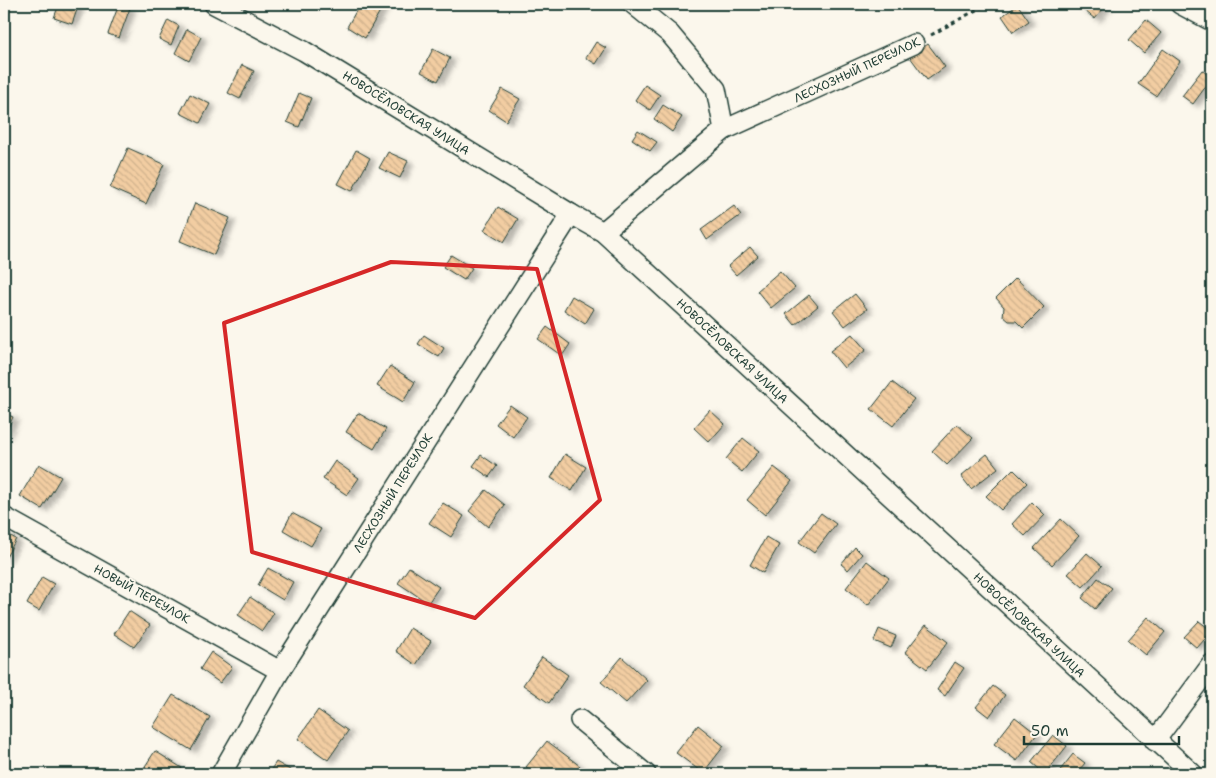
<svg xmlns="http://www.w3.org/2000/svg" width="1216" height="778" font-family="'Shantell Sans',sans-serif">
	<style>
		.building { fill: url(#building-back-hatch); stroke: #1f3d34; filter: url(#shadow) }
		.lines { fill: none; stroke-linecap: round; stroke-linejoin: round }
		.street-casing { stroke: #1f3d34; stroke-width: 22 }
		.path { stroke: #1f3d34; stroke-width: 3; stroke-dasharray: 4 4; stroke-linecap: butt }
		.street { stroke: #fbf7ec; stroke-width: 19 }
		.marked { fill: none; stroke: #d62828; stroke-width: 4; stroke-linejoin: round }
		.labels { text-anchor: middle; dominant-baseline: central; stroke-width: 4; stroke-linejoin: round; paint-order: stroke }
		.street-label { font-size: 12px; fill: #1f3d34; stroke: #fbf7ec }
	</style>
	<defs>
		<pattern id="building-back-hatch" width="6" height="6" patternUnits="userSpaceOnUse" patternTransform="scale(1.25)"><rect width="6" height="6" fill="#f2cda2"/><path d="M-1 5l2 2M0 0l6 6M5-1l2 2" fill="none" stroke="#cfb18c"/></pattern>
		<filter id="shadow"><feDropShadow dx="5.5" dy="3" stdDeviation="2.5" flood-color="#0004"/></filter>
	</defs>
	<rect width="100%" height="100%" fill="#fbf7ec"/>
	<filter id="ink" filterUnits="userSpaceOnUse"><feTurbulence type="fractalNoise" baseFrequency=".02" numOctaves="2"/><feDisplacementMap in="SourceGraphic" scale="10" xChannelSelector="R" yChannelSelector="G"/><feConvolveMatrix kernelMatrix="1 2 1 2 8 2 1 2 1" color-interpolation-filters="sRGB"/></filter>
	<g filter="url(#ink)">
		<g class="building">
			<polygon points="59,4 79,4 72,24 54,18"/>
			<polygon points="119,4 130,8 119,38 108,34"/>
			<polygon points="360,4 384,4 365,38 347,27"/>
			<polygon points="1076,4 1107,4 1095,19"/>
			<polygon points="1018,5 1029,21 1013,32 1002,16"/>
			<polygon points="168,20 179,26 171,45 159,39"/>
			<polygon points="1146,20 1161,33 1144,53 1129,40"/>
			<polygon points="187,29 201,37 189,61 175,53"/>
			<polygon points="596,42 606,48 596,64 586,58"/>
			<polygon points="928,44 945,67 927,80 910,57"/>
			<polygon points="433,49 450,58 438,81 421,72"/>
			<polygon points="1163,49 1180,61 1156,96 1138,84"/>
			<polygon points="242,65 254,71 240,99 228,93"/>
			<polygon points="1202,70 1212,78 1193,104 1182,96"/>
			<polygon points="645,85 660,95 650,110 635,100"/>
			<polygon points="502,89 520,99 506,121 489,110"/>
			<polygon points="299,93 311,98 299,127 287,122"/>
			<polygon points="190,94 210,104 200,123 180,113"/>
			<polygon points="663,105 682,117 672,132 654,119"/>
			<polygon points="638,130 657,142 650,151 632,139"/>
			<polygon points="128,148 164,164 146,204 110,188"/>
			<polygon points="356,150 370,158 352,191 338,184"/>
			<polygon points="388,152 408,161 400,178 379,168"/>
			<polygon points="195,203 230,218 214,255 180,241"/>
			<polygon points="734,206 741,215 707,240 701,230"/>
			<polygon points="498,207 518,219 504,242 484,230"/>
			<polygon points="750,247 758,256 736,275 728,266"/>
			<polygon points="451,255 472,268 464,280 443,267"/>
			<polygon points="780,271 795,288 771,308 757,291"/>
			<polygon points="1016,278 1044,307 1023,328 1016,321 1009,321 1003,316 1004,307 996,298"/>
			<polygon points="855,294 867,309 845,326 833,311"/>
			<polygon points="809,295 818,306 795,325 786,314"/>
			<polygon points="572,296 594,309 585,324 564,310"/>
			<polygon points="547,327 570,344 562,356 538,339"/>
			<polygon points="852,334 866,350 844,368 830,351"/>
			<polygon points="424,335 444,348 439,357 418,344"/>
			<polygon points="390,366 415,382 403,402 377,386"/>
			<polygon points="892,382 914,399 893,426 871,409"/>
			<polygon points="510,405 527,417 513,437 496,424"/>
			<polygon points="710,410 725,424 709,442 694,428"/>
			<polygon points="4,413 13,417 4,437"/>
			<polygon points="358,413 386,429 374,449 346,432"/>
			<polygon points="957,424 973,438 947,465 932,451"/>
			<polygon points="743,438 759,451 742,472 726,459"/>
			<polygon points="565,454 586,467 572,491 551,478"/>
			<polygon points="987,454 998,468 971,489 961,476"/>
			<polygon points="481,455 497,466 489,477 473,466"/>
			<polygon points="335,461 359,478 347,495 323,479"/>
			<polygon points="39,464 61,477 42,509 20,496"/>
			<polygon points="774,467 792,481 765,515 747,500"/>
			<polygon points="1013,469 1027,483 1001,510 986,496"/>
			<polygon points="486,490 505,505 488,527 469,511"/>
			<polygon points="1032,502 1045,515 1025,536 1012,524"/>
			<polygon points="443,503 464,516 451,537 429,523"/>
			<polygon points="292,513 321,529 311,546 283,530"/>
			<polygon points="821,513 836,524 814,553 799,542"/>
			<polygon points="1061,519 1079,536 1052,565 1034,548"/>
			<polygon points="4,532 16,539 4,561"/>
			<polygon points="766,537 779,545 763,573 750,565"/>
			<polygon points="855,547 862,554 848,570 841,564"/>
			<polygon points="1087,553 1102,566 1083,587 1068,574"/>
			<polygon points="867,561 889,578 868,605 846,588"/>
			<polygon points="409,567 439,587 428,603 398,583"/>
			<polygon points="268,568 293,582 283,600 258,585"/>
			<polygon points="42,577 54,584 39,611 27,604"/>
			<polygon points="1098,578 1112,588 1095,609 1082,598"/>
			<polygon points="250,597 274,613 262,631 238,615"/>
			<polygon points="129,611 150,625 134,647 114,634"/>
			<polygon points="1148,617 1165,632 1146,655 1128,640"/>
			<polygon points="1199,621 1212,631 1197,648 1184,637"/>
			<polygon points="926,625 948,642 927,669 905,652"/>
			<polygon points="410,628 431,641 416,665 396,651"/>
			<polygon points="879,629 896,636 891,648 874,641"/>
			<polygon points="211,652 232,667 220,683 200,669"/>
			<polygon points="542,657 568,675 549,703 523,685"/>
			<polygon points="622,657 647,680 626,703 601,682"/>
			<polygon points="955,662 964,668 945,696 937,690"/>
			<polygon points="993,686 1005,695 989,717 976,707"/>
			<polygon points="173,695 210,717 191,750 153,727"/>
			<polygon points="318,710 348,731 328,760 298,739"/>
			<polygon points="1015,717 1037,734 1017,761 994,744"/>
			<polygon points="698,725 724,746 703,773 676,753"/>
			<polygon points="1053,735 1067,746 1045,774 1031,762"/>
			<polygon points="547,741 580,766 574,774 535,774 526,767"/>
			<polygon points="155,751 182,768 178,774 140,774"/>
			<polygon points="1073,754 1085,763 1076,774 1057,774"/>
			<polygon points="276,762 297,774 268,774"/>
		</g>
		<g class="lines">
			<defs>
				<g id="street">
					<polyline points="214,4 304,51 571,214 603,232 1193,774"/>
					<polyline points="633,4 670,34 716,89 724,130"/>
					<polyline points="1180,4 1212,21"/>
					<polyline points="603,232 724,130 914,44"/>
					<polyline points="4,517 280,671"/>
					<polyline points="580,720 646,774"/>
					<polyline points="1155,741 1212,664"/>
					<polyline points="221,774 280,671 571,214"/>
				</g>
			</defs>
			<use href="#street" class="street-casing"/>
			<polyline class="path" points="931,35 987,4"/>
			<use href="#street" class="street"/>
		</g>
	</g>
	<path class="marked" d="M391,262L537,269L600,500L475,618L252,552L224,323Z"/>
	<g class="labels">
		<g class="street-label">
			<text transform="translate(857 70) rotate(-25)">ЛЕСХОЗНЫЙ ПЕРЕУЛОК</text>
			<text transform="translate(406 113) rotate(32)">НОВОСЁЛОВСКАЯ УЛИЦА</text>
			<text transform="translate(732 351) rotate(43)">НОВОСЁЛОВСКАЯ УЛИЦА</text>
			<text transform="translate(393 493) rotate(-58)">ЛЕСХОЗНЫЙ ПЕРЕУЛОК</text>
			<text transform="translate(142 594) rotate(29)">НОВЫЙ ПЕРЕУЛОК</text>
			<text transform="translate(1029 625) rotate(43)">НОВОСЁЛОВСКАЯ УЛИЦА</text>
		</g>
	</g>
	<rect width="1216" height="778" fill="none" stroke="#fbf7ec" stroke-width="20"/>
	<rect x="10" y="10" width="1196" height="758" fill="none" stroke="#1f3d34" stroke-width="2" filter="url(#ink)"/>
	<path d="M1024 736v8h155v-8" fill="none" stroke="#1f3d34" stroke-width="2.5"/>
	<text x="1031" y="736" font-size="15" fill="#1f3d34" stroke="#fbf7ec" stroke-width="4" paint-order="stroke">50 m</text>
</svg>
